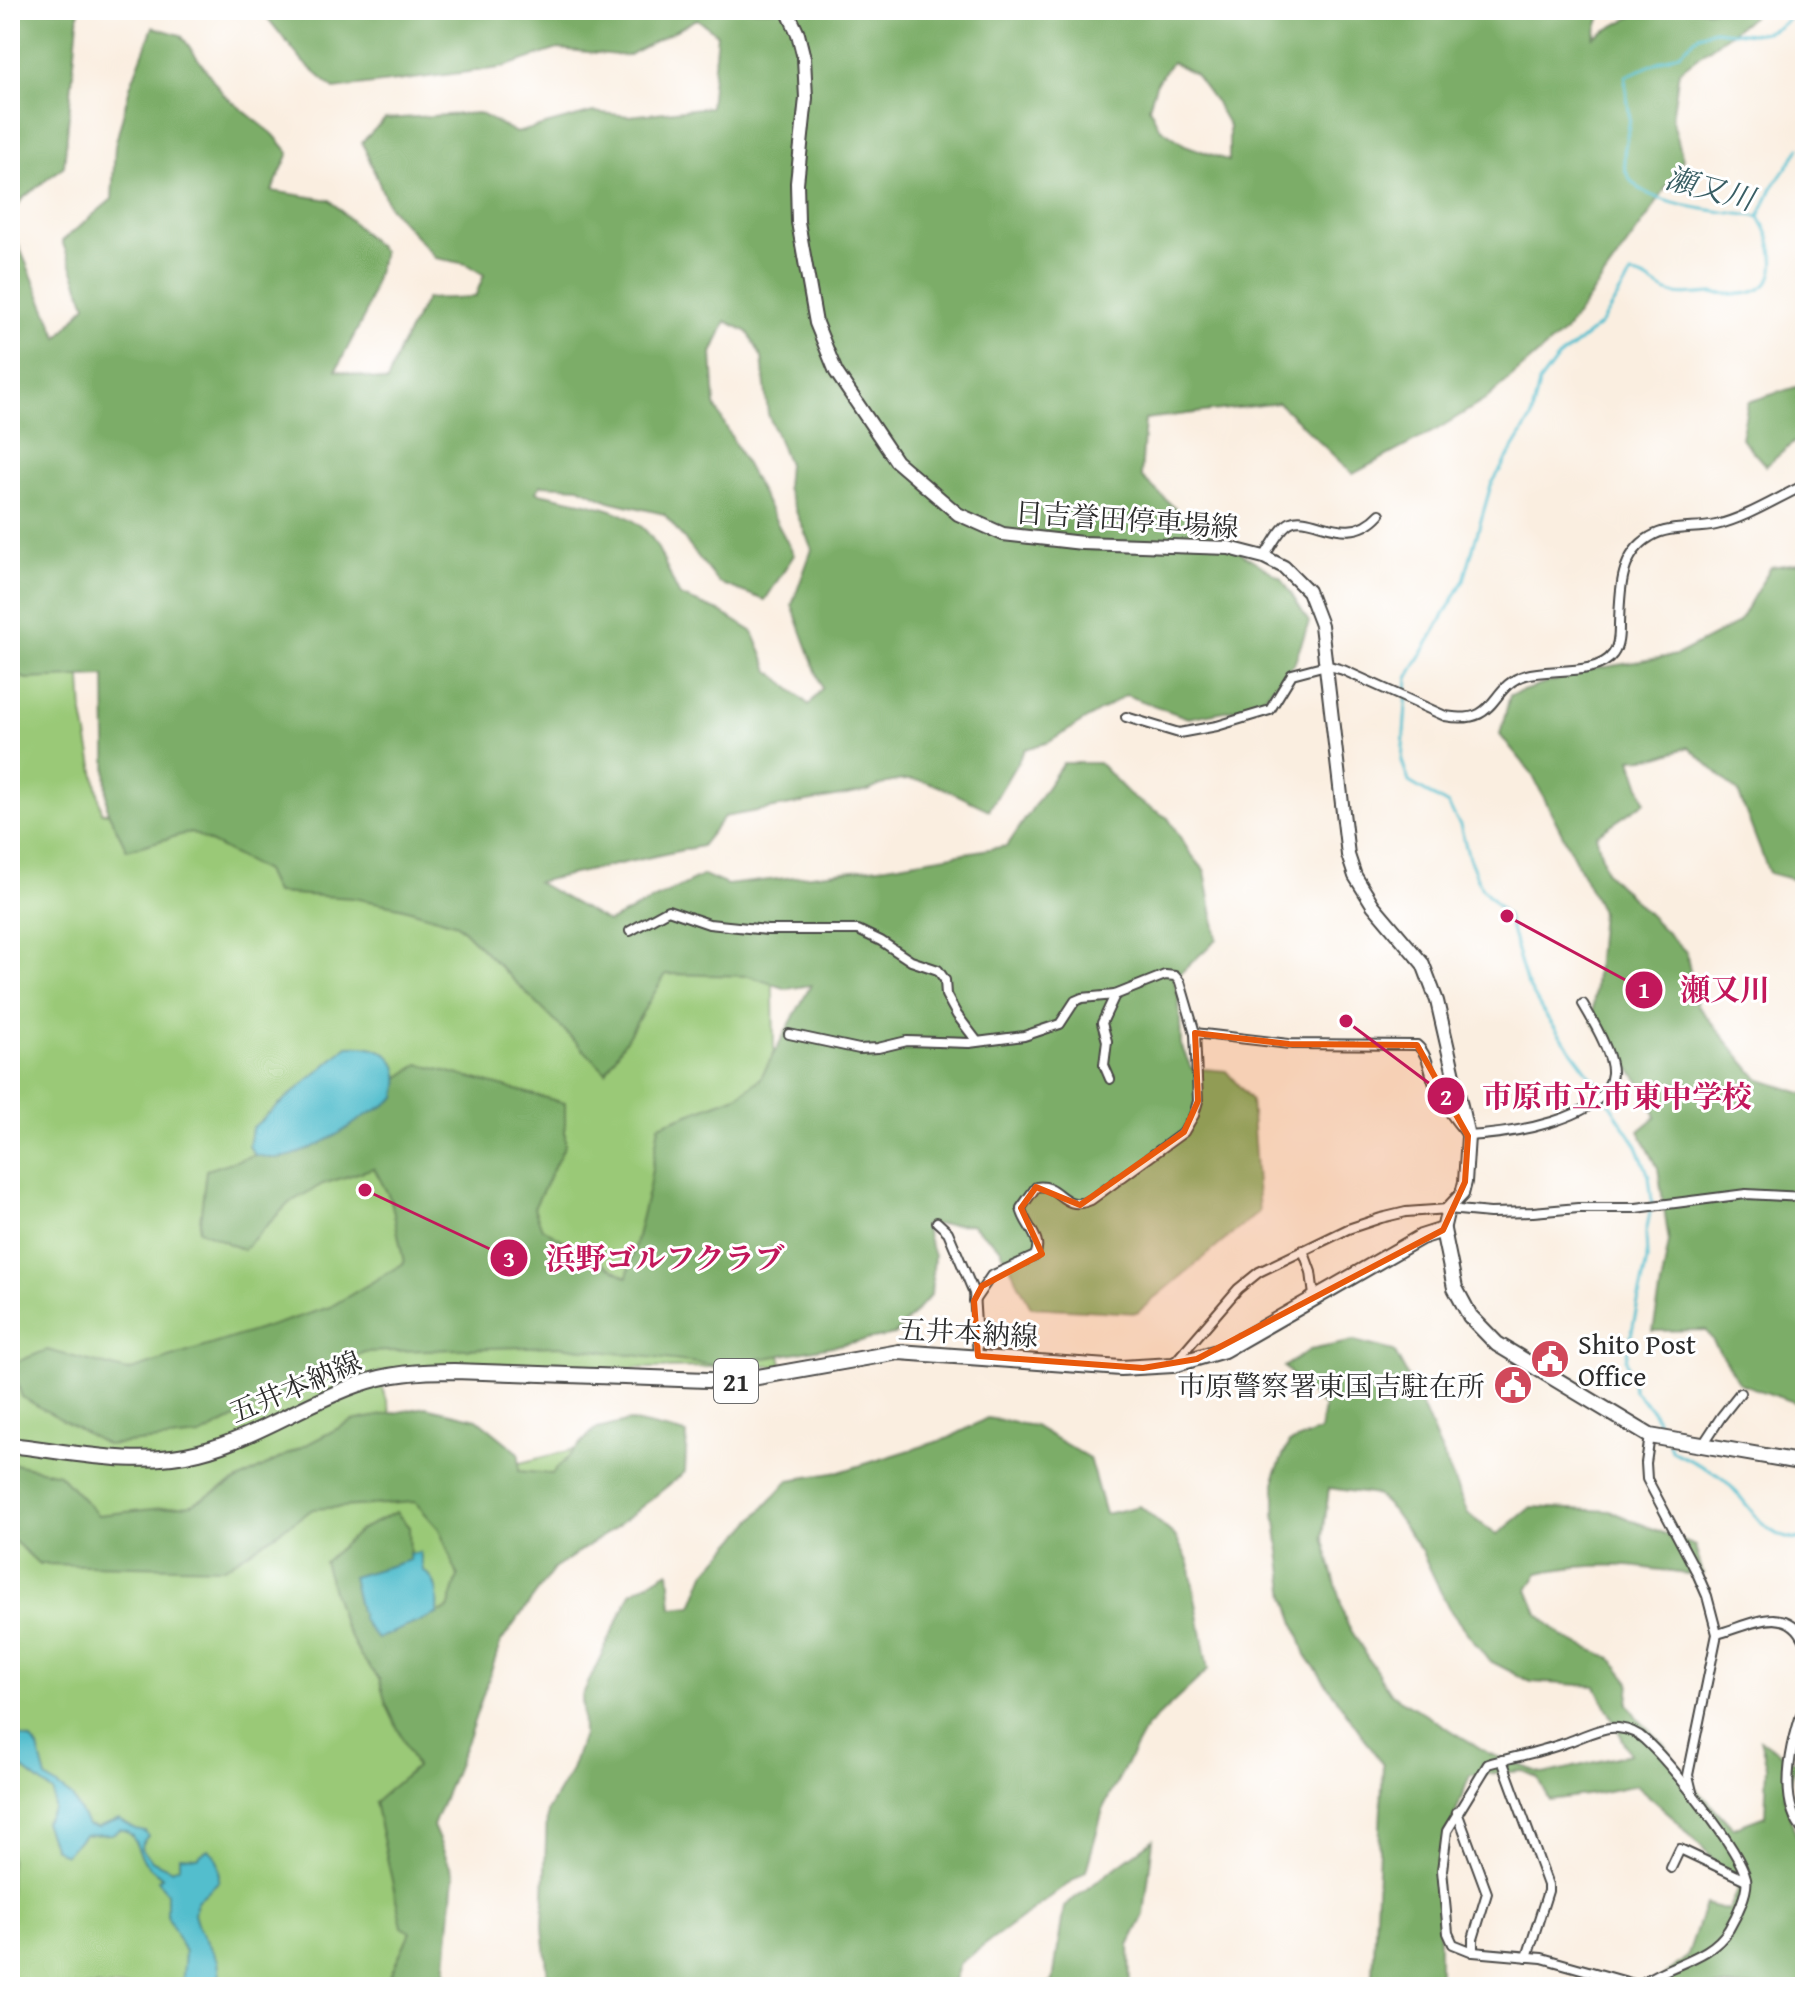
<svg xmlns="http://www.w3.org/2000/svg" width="1815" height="1997" font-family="'Gentium Book Plus','Noto Serif JP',serif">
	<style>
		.green { fill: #9ac977; stroke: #627a51; stroke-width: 2 }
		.forest { fill: #7bad68; stroke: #536c4a; stroke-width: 2; fill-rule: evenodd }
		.water { fill: #52becd; stroke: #3e747c; stroke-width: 2 }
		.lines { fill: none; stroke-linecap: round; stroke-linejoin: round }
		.stream { stroke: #52becd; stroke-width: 3 }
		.street-casing { stroke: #4a4846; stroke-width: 12 }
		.secondary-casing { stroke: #4a4846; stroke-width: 16 }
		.primary-casing { stroke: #4a4846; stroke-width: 18 }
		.street { stroke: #fff; stroke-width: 8 }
		.secondary { stroke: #fff; stroke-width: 12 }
		.primary { stroke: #fff; stroke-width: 14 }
		.marked { fill: #e8590c; fill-opacity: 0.2; stroke: #e8590c; stroke-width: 6; stroke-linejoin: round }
		.labels { text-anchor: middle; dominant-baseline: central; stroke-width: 6; stroke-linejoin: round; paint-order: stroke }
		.shield { fill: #fff; stroke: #6b6b6b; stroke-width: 2 }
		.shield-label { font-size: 26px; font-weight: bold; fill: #2b2b2b }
		.street-label { font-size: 28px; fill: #2b2b2b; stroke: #fff }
		.poi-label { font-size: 28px; fill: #2b2b2b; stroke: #fff; text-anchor: start }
		.water-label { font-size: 30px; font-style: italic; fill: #395e64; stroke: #fff }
		.leader { fill: none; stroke: #c2185b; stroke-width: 3 }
		.callout-dot { fill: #c2185b; stroke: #fff; stroke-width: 3 }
		.mark-label { font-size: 24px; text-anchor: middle; font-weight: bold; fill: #fff }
		.callout-label { font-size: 30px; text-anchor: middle; font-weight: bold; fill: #c2185b; stroke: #fff; stroke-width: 6; stroke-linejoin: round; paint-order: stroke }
	</style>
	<rect width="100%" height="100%" fill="#fff"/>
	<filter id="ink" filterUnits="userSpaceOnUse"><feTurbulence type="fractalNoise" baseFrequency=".0125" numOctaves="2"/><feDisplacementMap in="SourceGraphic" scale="16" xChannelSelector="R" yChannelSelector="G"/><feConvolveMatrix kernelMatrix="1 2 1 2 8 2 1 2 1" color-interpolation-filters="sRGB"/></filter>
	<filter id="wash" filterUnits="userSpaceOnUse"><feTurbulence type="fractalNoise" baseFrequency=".006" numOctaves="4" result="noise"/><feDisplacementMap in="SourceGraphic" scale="32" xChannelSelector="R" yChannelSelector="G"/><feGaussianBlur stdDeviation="1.8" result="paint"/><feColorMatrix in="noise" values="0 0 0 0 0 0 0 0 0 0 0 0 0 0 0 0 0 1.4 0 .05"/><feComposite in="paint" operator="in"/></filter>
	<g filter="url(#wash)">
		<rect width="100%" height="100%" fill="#faeee0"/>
		<polygon class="green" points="10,362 76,592 83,714 102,813 136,811 514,911 772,950 776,1140 760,1289 783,1366 378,1372 398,1436 488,1471 632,1435 521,1568 413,1846 424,1987 10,1987"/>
		<g class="forest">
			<polygon points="10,10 79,10 64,166 22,199 10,219"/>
			<path d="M261,10H1603L1594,37L1644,10H1761L1679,71L1672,118L1683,159L1651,212L1565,331L1485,400L1436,430L1353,474L1279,403L1145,419L1141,476L1181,514L1282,579L1309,622L1294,664L1257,705L1188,718L1126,695L1049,742L1025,749L989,810C944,790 916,765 868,791L724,817L701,846L537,882L608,922L704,875L727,885L887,866L1007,846L1063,763H1099L1133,798L1168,818L1190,853L1205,871L1217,939L1174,979L1179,999L1181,1045L1191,1068L1226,1071L1251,1100L1259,1212L1137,1313L1031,1307L1000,1248L971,1224L924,1225L934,1256L931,1295L894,1335L721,1366L559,1346L364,1352L200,1436L107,1445L22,1397L11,1364L47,1350L128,1371L330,1307L404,1263L391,1200L374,1168L323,1184L289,1203L243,1250L199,1230L206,1170L261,1153L380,1090L419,1064L565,1103V1145L534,1208L542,1228L627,1277L649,1187L659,1125L739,1095L760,1079L811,985L787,989L749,976L666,974L606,1072L457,924L400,907L353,898L275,893L265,871L191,832L127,850L107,810L105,676L26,679L10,672V225L58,338L86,305L62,241L112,199L115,146L130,87L153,27L181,35L224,95L274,135L289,153L272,191L330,200L383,252L365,315L336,370L387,382L399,350L426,299L475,297L484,275L466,264L436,258L389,207L362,142L385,119L479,113L516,133L593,112L629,116L710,107L717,34L697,19L627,56L558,49L500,68L334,89L303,62ZM1172,62L1195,74L1216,103L1229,126V161L1185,145L1159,127L1149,107L1157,82ZM726,321L748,332L762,358L768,414L788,464L786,488L812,549L792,605L822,688L809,705L769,670L753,632L719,611L680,596C670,578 664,557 653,540C629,503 574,503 536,492L541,485L579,487L609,501L664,514L719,583L765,600L794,555L715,406L712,353Z"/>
			<polygon points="1805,384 1805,433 1766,466 1741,438 1748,402"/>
			<polygon points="1805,562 1805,883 1769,873 1738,792 1689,747 1658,757 1631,759 1645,802 1596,835 1606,872 1686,952 1697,1005 1758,1079 1805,1094 1805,1406 1739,1383 1706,1330 1653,1331 1669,1242 1658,1168 1639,1131 1656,1117 1643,1086 1592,1022 1601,911 1531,772 1500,735 1510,695 1588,670 1677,655 1738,623 1771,567"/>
			<path d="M1354,1341L1394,1351L1416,1392L1468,1514L1497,1535L1531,1507L1610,1511L1695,1546L1703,1574C1681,1576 1674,1571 1653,1569C1614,1563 1577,1565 1538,1573L1528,1590L1538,1614L1564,1638L1611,1658L1630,1682L1628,1704L1638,1719L1665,1745L1692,1784L1733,1828L1765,1816L1767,1766L1760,1740L1797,1763L1784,1797L1805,1864V1987H1651L1687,1957L1705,1904L1728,1910L1739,1887L1671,1815L1636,1785L1593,1794L1549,1800L1537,1777L1523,1771L1470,1775L1439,1858V1987H1368L1373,1975L1383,1765L1306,1655L1286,1597L1275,1513V1474L1289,1443L1320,1431L1324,1407L1284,1367L1310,1350ZM1329,1488L1376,1495L1392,1510L1422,1552L1449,1609L1488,1660L1531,1682L1596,1686L1630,1754L1544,1774L1490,1754L1390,1693L1346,1622L1323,1537Z"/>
			<polygon points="425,1407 477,1419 519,1453 519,1471 552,1474 594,1430 630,1421 687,1434 685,1472 616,1527 554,1569 501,1642 470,1733 433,1826 454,1876 444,1987 385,1987 410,1932 402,1927 375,1802 416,1767 386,1704 379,1679 360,1655 343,1623 324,1562 360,1530 396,1512 409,1527 410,1560 377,1638 448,1609 458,1576 439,1529 415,1502 313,1509 224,1568 39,1564 10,1537 10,1463 59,1474 98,1515 190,1505 352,1421"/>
			<polygon points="987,1418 1034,1426 1089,1458 1105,1514 1140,1506 1175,1536 1189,1563 1208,1670 1146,1728 1104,1806 1086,1871 960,1963 952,1987 546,1987 548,1978 543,1927 547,1811 570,1772 583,1735 582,1696 631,1593 669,1571 672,1608 692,1606 705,1573 789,1480 839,1472 949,1438"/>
			<polygon points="1153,1840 1144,1915 1129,1945 1130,1987 1045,1987 1053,1981 1064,1906"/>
		</g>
		<g class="water">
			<path d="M348,1046C384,1044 406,1058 396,1097C385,1108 371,1111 359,1120C340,1134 298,1159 274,1158C268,1158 261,1156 255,1155L249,1146L252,1128Z"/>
			<path d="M420,1552L423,1570C439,1582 438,1596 437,1614L377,1639L362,1619L352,1577L410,1560L409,1554Z"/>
			<path d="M15,1735L30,1739L38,1748L46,1778L72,1797L87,1825L97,1827L119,1819L135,1829L145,1831L148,1836L142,1843L141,1849L153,1861L172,1870L180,1866V1856L198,1857L208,1849C220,1857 221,1869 218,1882L197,1901L194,1913L198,1927L218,1960L221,1987H182L185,1952L167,1916V1893L158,1880L162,1877C155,1872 147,1867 143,1859C135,1847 136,1832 120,1829L112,1834L84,1835L65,1855L54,1848L44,1822L54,1809L53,1792L22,1768L10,1766V1737Z"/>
		</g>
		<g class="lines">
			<g class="stream">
				<polyline points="1759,217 1772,188 1800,148"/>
				<path d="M1601,1090L1543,1012L1526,982L1507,916L1481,887L1469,858L1460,825L1448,805L1409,782L1402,761L1408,678L1464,580L1491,485L1531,419L1539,383L1556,360L1600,325L1631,275C1648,275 1658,292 1675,294C1686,296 1700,294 1712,293C1723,293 1737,296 1749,293C1787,285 1773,240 1759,217C1727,211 1641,208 1627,174C1620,157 1627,141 1629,125C1632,109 1623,93 1626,76L1681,52L1699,35L1714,30L1752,34L1766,32L1779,27L1799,10"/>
				<polyline points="1605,1097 1637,1146 1649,1176 1652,1201 1646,1233 1647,1260 1626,1359 1634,1391 1651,1408 1662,1431"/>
				<path d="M1669,1445L1672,1451C1688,1460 1708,1467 1722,1478C1752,1502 1760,1542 1805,1540"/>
			</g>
		</g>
	</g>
	<g filter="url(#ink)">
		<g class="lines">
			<defs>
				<g id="street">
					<path d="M1264,557C1271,547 1280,527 1291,522C1312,512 1347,550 1380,514"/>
					<path d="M1126,717L1179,733L1217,726L1270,710L1292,674L1326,665L1343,670L1445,716C1500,726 1488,686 1526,675C1550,668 1598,676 1613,654C1619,646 1619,634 1619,625C1620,593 1619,555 1650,537C1669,525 1695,530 1716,525C1746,518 1777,498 1805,485"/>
					<polyline points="630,931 668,910 709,924 767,930 858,930 881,941 911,961 938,970 945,980 946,995 957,1015 976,1040"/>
					<path d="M1195,1033L1289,1044L1417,1045C1429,1055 1429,1073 1435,1087C1443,1105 1455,1121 1468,1136C1504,1134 1609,1121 1612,1073C1613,1055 1592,1019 1583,1004"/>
					<path d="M789,1034L859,1049L878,1048L907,1041L969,1043L1024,1036L1060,1024L1075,1001L1082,998L1115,995L1165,975L1175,976L1180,982L1195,1033L1198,1101L1194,1115L1184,1132L1091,1200C1061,1213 1060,1182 1036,1187L1021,1208C1024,1226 1044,1237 1035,1256L991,1276L974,1301"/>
					<polyline points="1110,1079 1104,1065 1107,1041 1102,1023 1115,995"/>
					<polyline points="937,1222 948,1232 974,1293 978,1356"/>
					<polyline points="1303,1250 1311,1272 1314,1296"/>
					<polyline points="1175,1362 1238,1289 1259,1272 1348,1229 1381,1218 1406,1212 1448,1209 1490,1213 1533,1212 1578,1208 1636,1208 1746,1194 1805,1197"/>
					<polyline points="1650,1436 1646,1463 1647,1479 1696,1571 1707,1596 1717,1634 1688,1775 1692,1792"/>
					<polyline points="1702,1446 1721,1417 1740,1393"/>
					<path d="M1717,1634C1748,1626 1788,1601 1805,1642"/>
					<path d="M1805,1703C1792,1740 1775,1801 1805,1833"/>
					<polyline points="1502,1760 1548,1885 1548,1891 1527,1957"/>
					<polyline points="1457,1812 1487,1893 1473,1939 1473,1952"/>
					<polyline points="1671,1868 1680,1849 1746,1880"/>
					<path d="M1637,1987C1665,1964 1710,1961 1729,1929C1736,1917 1749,1891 1746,1878C1739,1848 1669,1762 1645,1740C1638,1733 1627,1729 1618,1728C1602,1726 1580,1738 1565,1743C1540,1752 1514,1757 1488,1764L1447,1831L1442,1870L1448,1933L1453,1944L1473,1952L1542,1958L1638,1985"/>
				</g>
				<polyline id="secondary" points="787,10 798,34 804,58 806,98 797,183 798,222 816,323 836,372 896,461 958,514 1003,534 1082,543 1229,548 1264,557 1284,567 1308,591 1321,625 1348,855 1355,876 1373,905 1423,964 1437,1001 1468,1136 1465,1182 1462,1194 1448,1209 1443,1230"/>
				<path id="primary" d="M10,1445C72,1452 138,1468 199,1452C255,1438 303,1404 357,1385C389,1373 421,1371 454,1371L735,1381L899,1352L1121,1368L1173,1365L1224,1350L1421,1237L1443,1230L1455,1288L1470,1316L1497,1344L1650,1436L1805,1463"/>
			</defs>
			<use href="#street" class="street-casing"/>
			<use href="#secondary" class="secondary-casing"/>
			<use href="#primary" class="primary-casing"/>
			<use href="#street" class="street"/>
			<use href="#secondary" class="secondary"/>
			<use href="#primary" class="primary"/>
		</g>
	</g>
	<path class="marked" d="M1195,1033L1289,1044L1417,1045L1468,1136L1465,1182L1443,1230L1197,1359L1143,1368L978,1356L974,1301L982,1286L1042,1254L1021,1208L1036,1187L1080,1205L1184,1132L1198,1101Z"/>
	<defs>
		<symbol id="civic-disc" viewBox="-11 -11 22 22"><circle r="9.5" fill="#d1495b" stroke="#fff"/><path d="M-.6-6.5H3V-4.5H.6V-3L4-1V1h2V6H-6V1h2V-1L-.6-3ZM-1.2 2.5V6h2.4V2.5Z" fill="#fff"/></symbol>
	</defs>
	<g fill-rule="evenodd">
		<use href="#civic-disc" x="1528" y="1337" width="44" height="44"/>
		<use href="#civic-disc" x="1491" y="1363" width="44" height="44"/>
	</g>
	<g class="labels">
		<rect class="shield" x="714" y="1359" width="44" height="44" rx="6"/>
		<g class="shield-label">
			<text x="736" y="1381">21</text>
		</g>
		<g class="street-label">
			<text transform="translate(1127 519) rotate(4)">日吉誉田停車場線</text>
			<text transform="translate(968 1332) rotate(3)">五井本納線</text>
			<text transform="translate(295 1386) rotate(-23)">五井本納線</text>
		</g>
		<g class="poi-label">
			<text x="1578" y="1343">Shito Post<tspan x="1578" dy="32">Office</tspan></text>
			<text x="1485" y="1385" text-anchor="end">市原警察署東国吉駐在所</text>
		</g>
		<g class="water-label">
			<text transform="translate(1710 188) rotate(15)">瀬又川</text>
		</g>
	</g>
	<path class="leader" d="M1507 916L1644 990M1346 1021L1446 1096M365 1190L509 1258"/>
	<g class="callout-dot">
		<circle cx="1507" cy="916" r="8"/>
		<circle cx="1346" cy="1021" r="8"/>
		<circle cx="365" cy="1190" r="8"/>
		<circle cx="1644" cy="990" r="20"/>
		<circle cx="1446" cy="1096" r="20"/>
		<circle cx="509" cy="1258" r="20"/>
	</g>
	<g class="mark-label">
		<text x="1644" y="998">1</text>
		<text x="1446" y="1105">2</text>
		<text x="509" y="1267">3</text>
	</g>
	<g class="callout-label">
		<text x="1725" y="1000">瀬又川</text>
		<text x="1617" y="1107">市原市立市東中学校</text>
		<text x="665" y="1269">浜野ゴルフクラブ</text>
	</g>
	<rect width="1815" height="1997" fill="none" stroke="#fff" stroke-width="40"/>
</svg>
